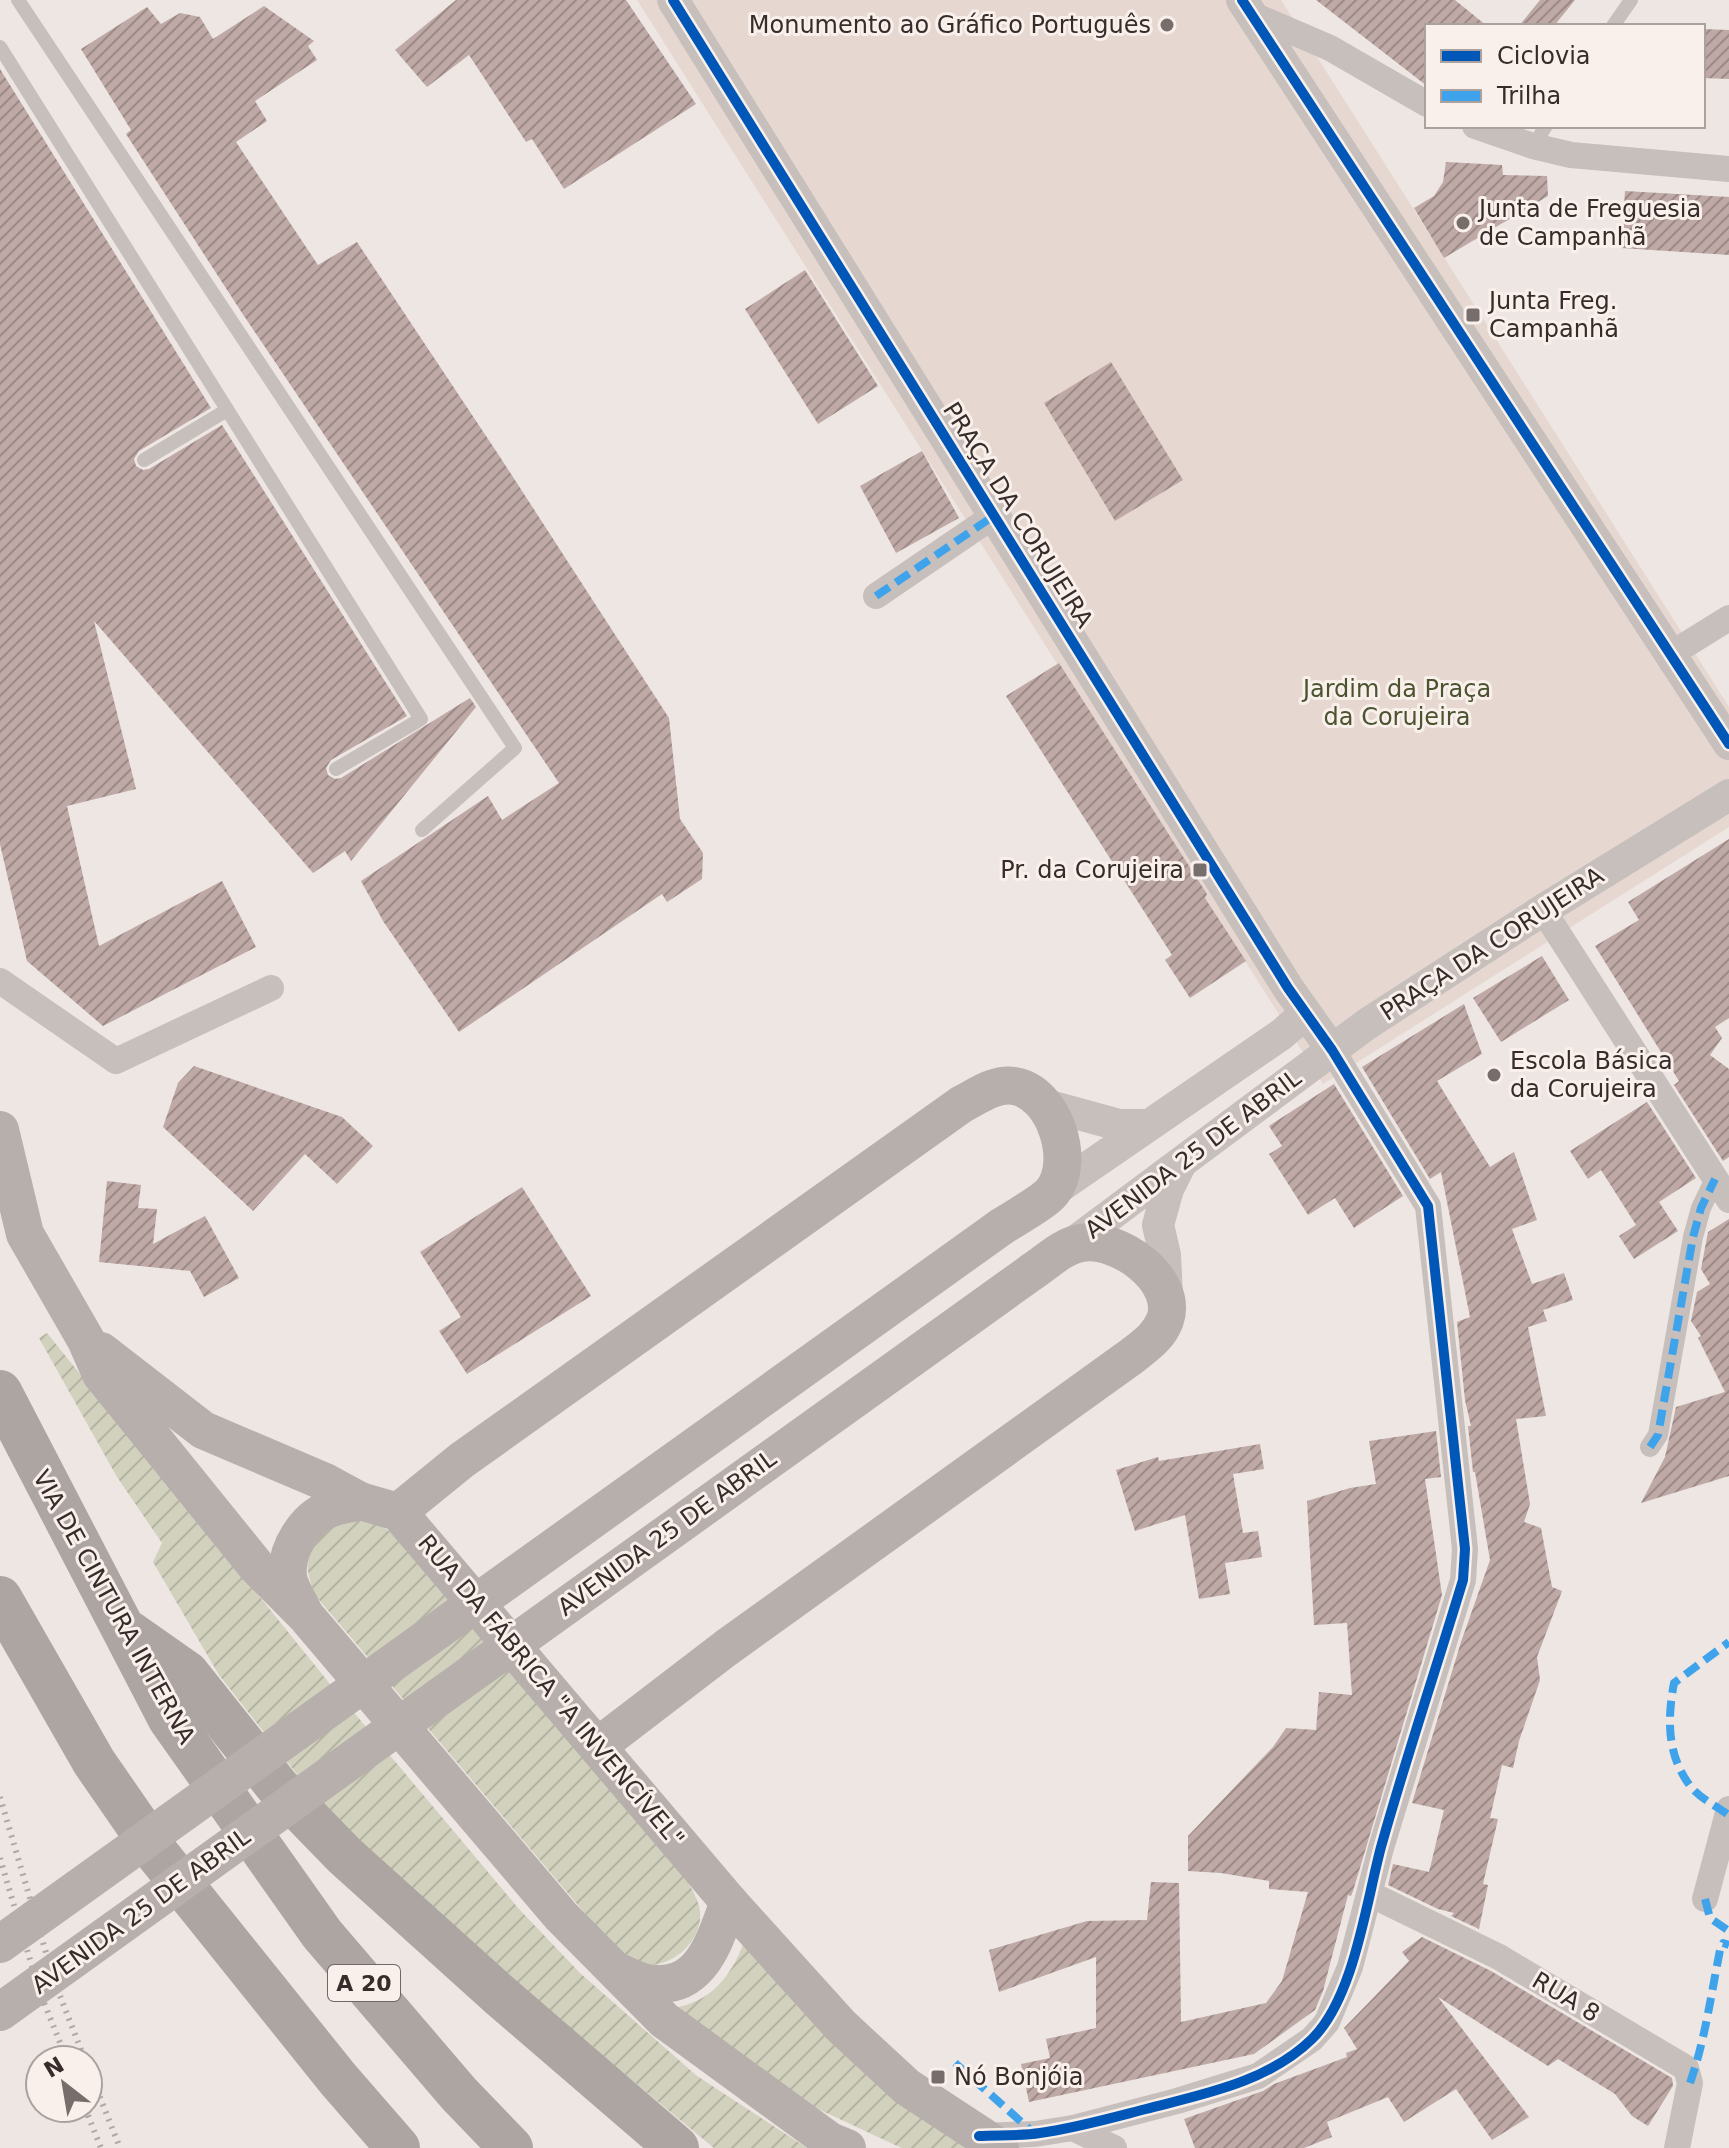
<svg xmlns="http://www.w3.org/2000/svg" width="1729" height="2148" font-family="'DejaVu Sans',sans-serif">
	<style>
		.garden { fill: url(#garden-furrows) }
		.plaza { fill: #e6d8d1 }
		.building { fill: url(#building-hatch) }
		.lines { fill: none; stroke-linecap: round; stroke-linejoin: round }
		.service { stroke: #c6bfbc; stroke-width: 14 }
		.pedestrian { stroke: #c6bfbc; stroke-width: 20 }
		.minor { stroke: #c6bfbc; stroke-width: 26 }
		.tertiary { stroke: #c6bfbc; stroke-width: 32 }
		.secondary { stroke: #b7afac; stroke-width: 38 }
		.motorway { stroke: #aca5a2; stroke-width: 44 }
		.rail { stroke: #aea8a6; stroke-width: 6; stroke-dasharray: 2 6; stroke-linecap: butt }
		.secondary-bridge { stroke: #b7afac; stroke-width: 38 }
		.quiet { stroke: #3fa3eb; stroke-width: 8; stroke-dasharray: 16 8; stroke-linecap: butt }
		.cycleway-casing { stroke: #f9f0eb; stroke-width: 15 }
		.cycleway { stroke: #0057b8; stroke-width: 10 }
		.poi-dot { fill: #776d6b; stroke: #f9f0eb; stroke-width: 3 }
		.labels { text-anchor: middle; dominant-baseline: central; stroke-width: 6; stroke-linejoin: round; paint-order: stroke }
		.shield { fill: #f9f0eb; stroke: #716764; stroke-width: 2 }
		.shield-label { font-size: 22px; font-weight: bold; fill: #372c2a }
		.poi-label { font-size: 24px; fill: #372c2a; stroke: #f9f0eb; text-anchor: start }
		.street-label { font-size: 24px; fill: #372c2a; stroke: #f9f0eb }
		.park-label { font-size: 24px; fill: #4c5330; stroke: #f9f0eb }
	</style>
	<defs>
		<pattern id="garden-furrows" width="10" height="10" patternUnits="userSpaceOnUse" patternTransform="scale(2)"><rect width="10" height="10" fill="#d1d1be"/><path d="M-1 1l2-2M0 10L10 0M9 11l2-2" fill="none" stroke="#b4b4a3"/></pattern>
		<pattern id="building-hatch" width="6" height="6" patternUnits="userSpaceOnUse" patternTransform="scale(2)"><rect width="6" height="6" fill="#bfa9a6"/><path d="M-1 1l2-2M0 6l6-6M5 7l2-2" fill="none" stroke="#9c8a87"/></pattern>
	</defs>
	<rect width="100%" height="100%" fill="#ede6e3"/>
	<g class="garden">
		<polygon points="47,1333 330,1684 519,1909 580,1973 697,2076 807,2148 714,2148 505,1975 322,1806 219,1675 153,1562 162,1543 117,1477 39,1338"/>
		<path d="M351,1515L381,1526L400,1538L688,1882C692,1890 697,1898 699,1906C707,1938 672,1971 639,1964C632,1962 623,1955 617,1951L315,1595C296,1546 314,1542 351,1515Z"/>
		<path d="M744,1942L982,2148H902L895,2145L782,2092L672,2008C710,2003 731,1977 744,1942Z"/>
	</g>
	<polygon class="plaza" points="637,0 1281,0 1729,707 1729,827 1323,1084"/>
	<g class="building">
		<polygon points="456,0 626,0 696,104 564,189 532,139 526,142 469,55 427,87 395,50"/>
		<polygon points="1316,0 1455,0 1487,26 1427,26 1427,86"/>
		<polygon points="1540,0 1575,0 1554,26 1519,26"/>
		<polygon points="264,6 314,41 308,46 317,60 255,101 267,121 236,142 318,265 357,242 500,457 669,718 680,819 703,853 702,879 667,902 662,894 459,1032 383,921 361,881 488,796 502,820 559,783 244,316 126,134 131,130 81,49 147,7 161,24 180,13 200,17 213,39"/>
		<polygon points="1703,29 1729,30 1729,79 1703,78"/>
		<polygon points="0,69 211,408 139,451 134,459 136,466 143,470 149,469 222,425 407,716 331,760 326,768 328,775 335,779 341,778 470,698 476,707 351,861 345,851 313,873 94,621 136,789 67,806 99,946 222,881 256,947 103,1026 27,961 0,844"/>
		<polygon points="1446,162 1502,165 1503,175 1547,176 1548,196 1444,258 1414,208 1434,196 1443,182"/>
		<polygon points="1625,191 1729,197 1729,255 1621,248"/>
		<polygon points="805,270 878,386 818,424 745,309"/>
		<polygon points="1111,362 1183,480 1115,521 1044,403"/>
		<polygon points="922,451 959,518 896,553 860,486"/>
		<polygon points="1059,663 1207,894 1205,898 1246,961 1190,998 1165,960 1172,955 1006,696"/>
		<polygon points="1729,839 1729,1018 1715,1027 1722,1038 1710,1055 1729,1069 1729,1157 1723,1161 1674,1085 1679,1081 1595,946 1639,920 1628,902"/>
		<polygon points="1542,956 1569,1000 1501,1042 1473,998"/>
		<polygon points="1464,1004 1482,1054 1437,1081 1490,1167 1514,1152 1537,1220 1512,1229 1532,1284 1564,1273 1573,1300 1543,1310 1547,1321 1528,1327 1546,1416 1516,1419 1530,1504 1524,1522 1541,1528 1552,1587 1562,1591 1537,1657 1540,1680 1519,1741 1513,1768 1502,1765 1490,1818 1498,1819 1483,1884 1488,1885 1479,1929 1451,1916 1454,1913 1438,1909 1388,1885 1393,1864 1429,1872 1444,1810 1412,1803 1461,1642 1490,1560 1475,1472 1473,1472 1468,1426 1471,1426 1465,1400 1457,1322 1470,1317 1441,1172 1430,1179 1362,1067"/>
		<polygon points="194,1066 342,1117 373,1146 337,1184 305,1154 253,1211 163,1127 178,1083"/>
		<polygon points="1334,1084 1403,1196 1354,1228 1335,1198 1308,1215 1269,1154 1282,1146 1269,1126"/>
		<polygon points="1647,1102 1696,1178 1659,1202 1678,1231 1634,1259 1619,1236 1636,1225 1601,1170 1588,1179 1570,1151"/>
		<polygon points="107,1181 141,1185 138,1208 157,1209 153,1244 205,1216 239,1278 204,1297 190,1271 99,1262"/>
		<polygon points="522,1187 591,1296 467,1374 439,1331 461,1317 420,1252"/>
		<polygon points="1729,1219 1729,1476 1641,1503 1665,1457 1676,1407 1725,1392 1698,1338 1701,1336 1691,1321 1697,1292 1710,1284 1701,1269 1708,1232"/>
		<polygon points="1436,1431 1441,1477 1425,1479 1442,1595 1353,1891 1351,1896 1348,1895 1323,1991 1315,2010 1254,2054 1029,2102 1021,2064 1050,2058 1046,2039 1096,2028 1096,1957 999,1992 989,1950 1087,1921 1147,1920 1151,1882 1179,1883 1181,2022 1266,2003 1282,1981 1308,1892 1269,1889 1269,1881 1221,1873 1188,1871 1188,1836 1273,1747 1286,1728 1316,1730 1319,1692 1352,1695 1347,1623 1314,1625 1307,1501 1350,1488 1376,1484 1369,1441"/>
		<polygon points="1260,1444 1264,1469 1233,1474 1243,1533 1258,1531 1262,1557 1225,1563 1230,1594 1199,1599 1185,1515 1135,1531 1116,1470 1158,1457 1159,1461"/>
		<polygon points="1422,1937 1491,1971 1672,2078 1673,2086 1648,2126 1632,2116 1615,2094 1558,2059 1548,2066 1438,1997 1529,2117 1492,2140 1456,2089 1404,2122 1388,2097 1327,2122 1332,2137 1304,2148 1195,2148 1184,2119 1263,2091 1274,2084 1347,2057 1346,2053 1357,2049 1344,2028 1409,1961 1402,1952"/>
	</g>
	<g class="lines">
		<g class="service">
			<polyline points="18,0 515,748 422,830"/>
			<polyline points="1613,26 1631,0"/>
			<polyline points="0,47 421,719 336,769"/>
			<polyline points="1533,146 1546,126"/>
			<polyline points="144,460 227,410"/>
		</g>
		<polyline class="pedestrian" points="1650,1447 1658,1435 1693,1237 1701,1208 1715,1179"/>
		<g class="minor">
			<polyline points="1251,14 1330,48 1427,104"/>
			<polyline points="1475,126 1533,146 1571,155 1729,169"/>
			<polyline points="876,596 995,515"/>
			<polyline points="1671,654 1729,618"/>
			<polyline points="1543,910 1729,1200"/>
			<polyline points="0,981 116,1061 271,988"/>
			<polyline points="1370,1894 1499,1957 1686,2068 1690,2083 1677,2148"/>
			<polyline points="1705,1899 1729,1809"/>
			<polyline points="1073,2128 1114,2148"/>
			<polyline points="980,2136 1035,2134 1073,2128 1177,2101 1258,2076 1312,2039 1327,2022 1350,1967 1381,1848 1463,1580 1465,1549 1428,1206 1332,1050"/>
		</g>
		<g class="tertiary">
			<polyline points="673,0 1288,988 1332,1050"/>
			<polyline points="1242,0 1729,744"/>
			<polyline points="1042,1104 1119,1125 1148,1125"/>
			<polyline points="1052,1192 1282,1034 1305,1014"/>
			<polyline points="1069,1246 1367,1024 1543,910 1729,795"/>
			<polyline points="1167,1297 1165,1255 1158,1225 1168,1189 1180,1165"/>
		</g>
		<g class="secondary">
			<polyline points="0,1130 25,1234 86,1340 101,1374 257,1567 305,1615 561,1916 664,2020 830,2141 847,2148"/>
			<polyline points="101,1351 203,1430 325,1482 360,1501 398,1512 729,1902 841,2026 907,2087 1000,2148"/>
			<path d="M398,1512L462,1460L962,1104C978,1096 995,1083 1014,1086C1054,1092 1077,1161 1052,1192C1044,1202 1013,1219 1001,1227"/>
			<path d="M303,1611C298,1600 289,1587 288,1576C285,1550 305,1519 329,1509C338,1505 350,1504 360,1501"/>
			<path d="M598,1746L726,1648L1132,1356C1146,1345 1159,1336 1165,1320C1179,1280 1118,1236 1081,1243C1063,1246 1048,1261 1033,1271"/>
			<path d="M616,1971C626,1975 637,1981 647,1983C701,1992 714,1942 729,1902"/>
		</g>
		<g class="motorway">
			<polyline points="0,1392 170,1719 322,1934 459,2094 511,2148"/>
			<polyline points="0,1598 94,1762 159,1856 338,2079 398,2148"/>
			<polyline points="130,1633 187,1673 277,1786 344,1855 497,1993 677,2148"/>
		</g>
		<g class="rail">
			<polyline points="0,1797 55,1983 85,2060"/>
			<polyline points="0,1858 39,1990 67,2060"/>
			<polyline points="88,2067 120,2148"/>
			<polyline points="85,2108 101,2148"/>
		</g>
		<g class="secondary-bridge">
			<polyline points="0,1944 1001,1227"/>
			<polyline points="0,2012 1033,1271"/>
		</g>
		<g class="quiet">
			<polyline points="876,596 995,515"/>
			<polyline points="1650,1447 1658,1435 1693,1237 1701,1208 1715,1179"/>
			<path d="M1727,1814C1716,1806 1700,1798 1691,1787C1667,1756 1667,1720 1674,1683L1729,1642"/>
			<polyline points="1705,1899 1710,1918 1729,1931"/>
			<polyline points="955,2063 1035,2134"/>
			<path d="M1690,2083C1705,2040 1711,1995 1720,1950L1723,1943L1729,1945"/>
		</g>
		<defs>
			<g id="cycleway">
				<path d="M673,0L1288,988L1332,1050L1428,1206L1465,1549L1463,1580C1436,1669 1406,1758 1381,1847C1366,1903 1354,1998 1312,2039C1268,2082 1204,2094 1146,2109C1111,2118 1076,2128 1040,2133C1020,2136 999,2135 979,2136"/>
				<polyline points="1242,0 1729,744"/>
			</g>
		</defs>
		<use href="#cycleway" class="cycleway-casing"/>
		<use href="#cycleway" class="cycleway"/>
	</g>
	<g class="poi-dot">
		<circle cx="1167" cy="25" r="8"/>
		<circle cx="1463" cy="223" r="8"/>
		<rect x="1465" y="307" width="16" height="16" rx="4"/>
		<rect x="1192" y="862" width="16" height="16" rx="4"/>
		<circle cx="1494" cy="1075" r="8"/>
		<rect x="930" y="2069" width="16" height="16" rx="4"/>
	</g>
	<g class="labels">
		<rect class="shield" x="328" y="1965" width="72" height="36" rx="6"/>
		<g class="shield-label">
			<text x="364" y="1983">A 20</text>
		</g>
		<g class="poi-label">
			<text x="1151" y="25" text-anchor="end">Monumento ao Gráfico Português</text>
			<text x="1479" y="209">Junta de Freguesia<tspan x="1479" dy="28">de Campanhã</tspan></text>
			<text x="1489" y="301">Junta Freg.<tspan x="1489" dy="28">Campanhã</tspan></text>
			<text x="1184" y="870" text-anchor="end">Pr. da Corujeira</text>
			<text x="1510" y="1061">Escola Básica<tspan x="1510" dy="28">da Corujeira</tspan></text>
			<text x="954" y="2077">Nó Bonjóia</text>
		</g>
		<g class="street-label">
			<text transform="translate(1018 515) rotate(58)">PRAÇA DA CORUJEIRA</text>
			<text transform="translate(1492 944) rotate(-33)">PRAÇA DA CORUJEIRA</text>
			<text transform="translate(1193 1154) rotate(-37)">AVENIDA 25 DE ABRIL</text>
			<text transform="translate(667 1533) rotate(-36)">AVENIDA 25 DE ABRIL</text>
			<text transform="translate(114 1607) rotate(61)">VIA DE CINTURA INTERNA</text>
			<text transform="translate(551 1691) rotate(50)">RUA DA FÁBRICA "A INVENCÍVEL"</text>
			<text transform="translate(141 1911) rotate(-36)">AVENIDA 25 DE ABRIL</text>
			<text transform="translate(1566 1997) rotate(31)">RUA 8</text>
		</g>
		<g class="park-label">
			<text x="1397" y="689">Jardim da Praça<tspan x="1397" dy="28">da Corujeira</tspan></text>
		</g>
	</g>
	<rect x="1425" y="24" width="280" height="104" fill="#f9f0eb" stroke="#aba29e" stroke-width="2"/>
	<rect x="1441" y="50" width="40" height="12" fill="#0057b8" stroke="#aba29e" stroke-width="2"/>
	<text x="1497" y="64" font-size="24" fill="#372c2a">Ciclovia</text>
	<rect x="1441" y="90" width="40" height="12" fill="#3fa3eb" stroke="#aba29e" stroke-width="2"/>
	<text x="1497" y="104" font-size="24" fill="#372c2a">Trilha</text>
	<g transform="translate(64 2084) rotate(329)"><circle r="38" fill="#f9f0eb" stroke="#aba29e" stroke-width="2"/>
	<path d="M0-6L14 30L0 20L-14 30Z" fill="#776d6b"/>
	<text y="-12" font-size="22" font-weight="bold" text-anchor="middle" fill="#372c2a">N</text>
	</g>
</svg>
